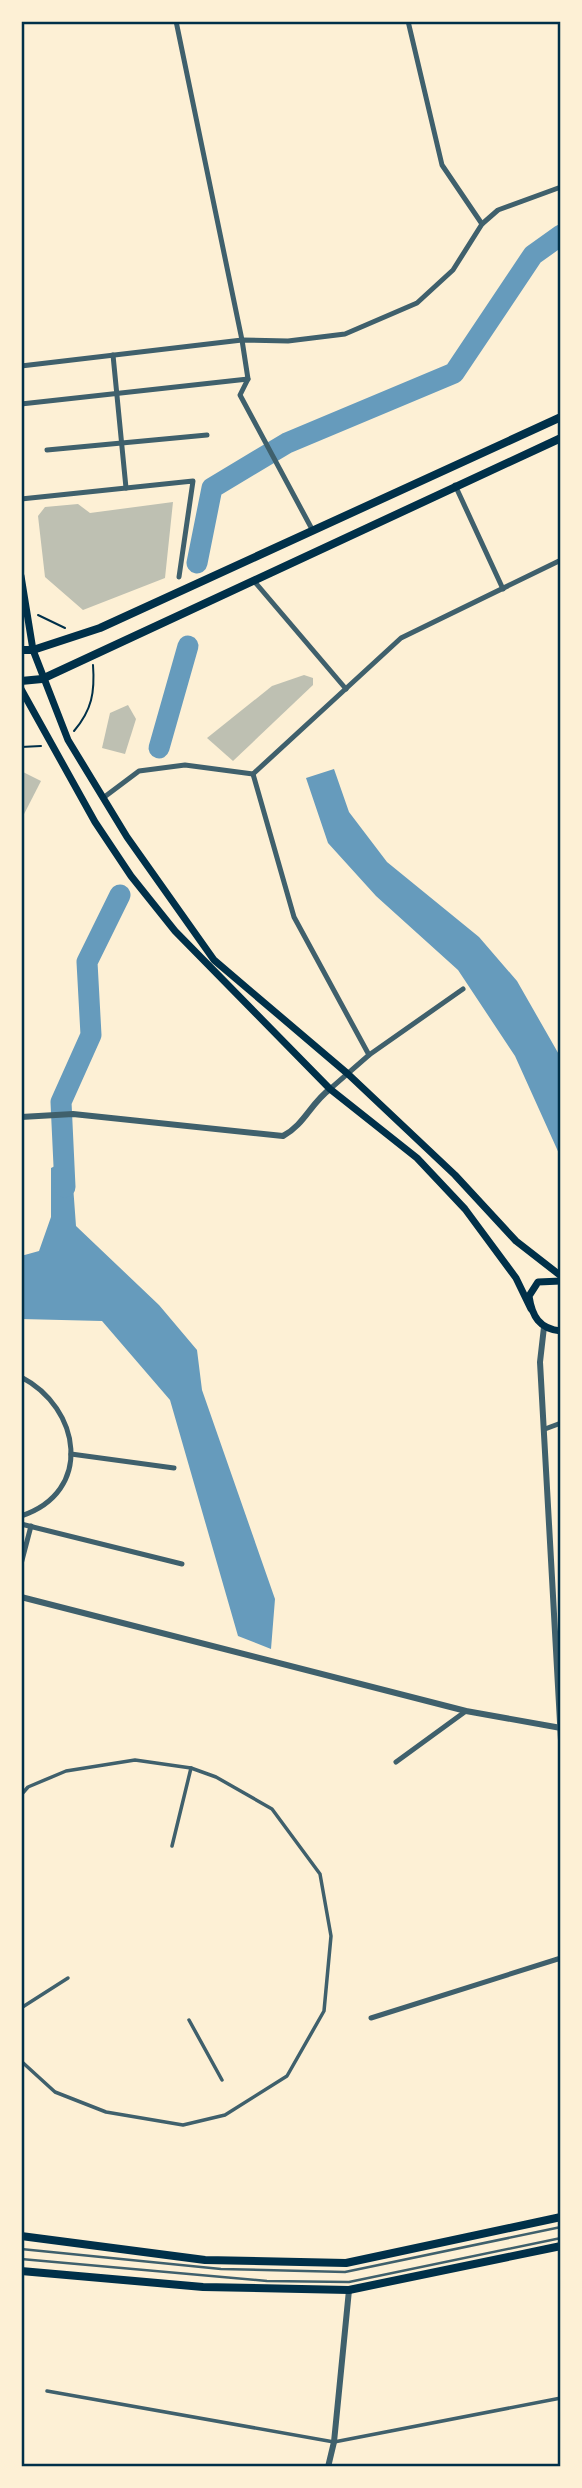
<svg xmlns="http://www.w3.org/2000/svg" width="582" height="2488" font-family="Mulish,sans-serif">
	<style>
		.water { fill: #669bbc }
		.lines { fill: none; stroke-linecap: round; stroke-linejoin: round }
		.river { stroke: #669bbc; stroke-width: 21 }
		.building { fill: #bec0b2 }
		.path { stroke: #003049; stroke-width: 2 }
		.service { stroke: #3f606c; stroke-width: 2.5 }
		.pedestrian { stroke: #3f606c; stroke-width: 3.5 }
		.minor { stroke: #3f606c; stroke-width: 5 }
		.tertiary { stroke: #3f606c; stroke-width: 6 }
		.secondary { stroke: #003049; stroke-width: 7 }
		.primary { stroke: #003049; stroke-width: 8 }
		.trunk { stroke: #003049; stroke-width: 8 }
		.neatline { fill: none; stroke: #003049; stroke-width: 2.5 }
	</style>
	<rect width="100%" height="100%" fill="#fdf0d5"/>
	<g class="water">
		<polygon points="334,769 349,812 387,862 479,937 517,981 561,1058 561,1158 515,1056 458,970 376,896 328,843 306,778"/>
		<polygon points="71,1158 76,1226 159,1305 197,1350 202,1390 275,1599 271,1649 238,1636 170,1400 102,1321 21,1319 21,1256 39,1251 51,1217 51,1168"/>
	</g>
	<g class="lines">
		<g class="river">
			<polyline points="197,563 212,488 287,443 454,373 533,255 561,235"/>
			<polyline points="159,748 188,646"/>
			<polyline points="65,1187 61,1102 91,1035 87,962 120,895"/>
		</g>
	</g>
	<g class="building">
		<polygon points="173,502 165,578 83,610 45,577 38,516 45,507 78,504 90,513"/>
		<polygon points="304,675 313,678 313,685 233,761 207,738 272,686"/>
		<polygon points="128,705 136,719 125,754 102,748 110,713"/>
		<polygon points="21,771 41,781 21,820"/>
	</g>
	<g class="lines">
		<g class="path">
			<polyline points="38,615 65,628"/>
			<path d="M74,731C92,710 95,692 93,665"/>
			<polyline points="21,747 41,746"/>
		</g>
		<g class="service">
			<polyline points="21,2249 221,2269 345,2272 561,2227"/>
			<polyline points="21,2259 267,2281 349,2282 561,2238"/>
		</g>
		<g class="pedestrian">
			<polyline points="21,1795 28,1787 66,1771 135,1760 191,1768 216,1777 272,1809 320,1874 331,1936 324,2011 287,2076 225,2115 183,2125 106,2112 55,2092 21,2061"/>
			<polyline points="172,1846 191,1768"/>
			<polyline points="21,2008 68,1978"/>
			<polyline points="189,2020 222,2080"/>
			<polyline points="47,2391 334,2442 561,2398"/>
		</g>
		<g class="minor">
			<polyline points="176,21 242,340 248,379 240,395 313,531"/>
			<polyline points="408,21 442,165 482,224"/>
			<polyline points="113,355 126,488"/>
			<polyline points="21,366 242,340 288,341 345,334 417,303 453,270 482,224 498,210 561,187"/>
			<polyline points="21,404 248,379"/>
			<polyline points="47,450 207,435"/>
			<polyline points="455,485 503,589"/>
			<polyline points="21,499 193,481 179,577"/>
			<polyline points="254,581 346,689"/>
			<polyline points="253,774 294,917 369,1055"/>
			<polyline points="103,798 139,771 185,765 253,774 401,638 561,560"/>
			<polyline points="330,1089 369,1055 463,989"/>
			<path d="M21,1377C81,1408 94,1492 21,1516"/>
			<polyline points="545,1429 561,1423"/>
			<polyline points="71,1454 174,1468"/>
			<polyline points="21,1524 182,1564"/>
			<polyline points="21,1564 31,1526"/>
			<polyline points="396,1762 466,1711"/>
			<polyline points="371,2018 561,1958"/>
		</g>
		<g class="tertiary">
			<path d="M21,1117L73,1114L283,1136C304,1125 311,1103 330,1089"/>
			<polyline points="544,1327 540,1362 561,1740"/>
			<polyline points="21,1597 466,1711 561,1728"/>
			<polyline points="328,2467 334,2442 349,2290"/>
		</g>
		<g class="secondary">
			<polyline points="21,576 33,650 68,740 127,837 214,960 348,1074 455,1175 516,1241 561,1276"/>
			<polyline points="21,689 95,822 131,876 175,931 330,1089 417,1158 465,1209 516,1278 531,1309"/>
			<path d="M561,1281L538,1282L529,1296C532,1316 539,1329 561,1331"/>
		</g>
		<g class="primary">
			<polyline points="21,2236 205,2260 346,2263 561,2217"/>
			<polyline points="21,2271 203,2287 349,2290 561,2246"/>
		</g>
		<g class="trunk">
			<polyline points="21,650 33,650 100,628 561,417"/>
			<polyline points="21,681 42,679 561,438"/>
		</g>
	</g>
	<rect width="582" height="2488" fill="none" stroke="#fdf0d5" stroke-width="46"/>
	<rect x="23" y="23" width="536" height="2442" class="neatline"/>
</svg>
